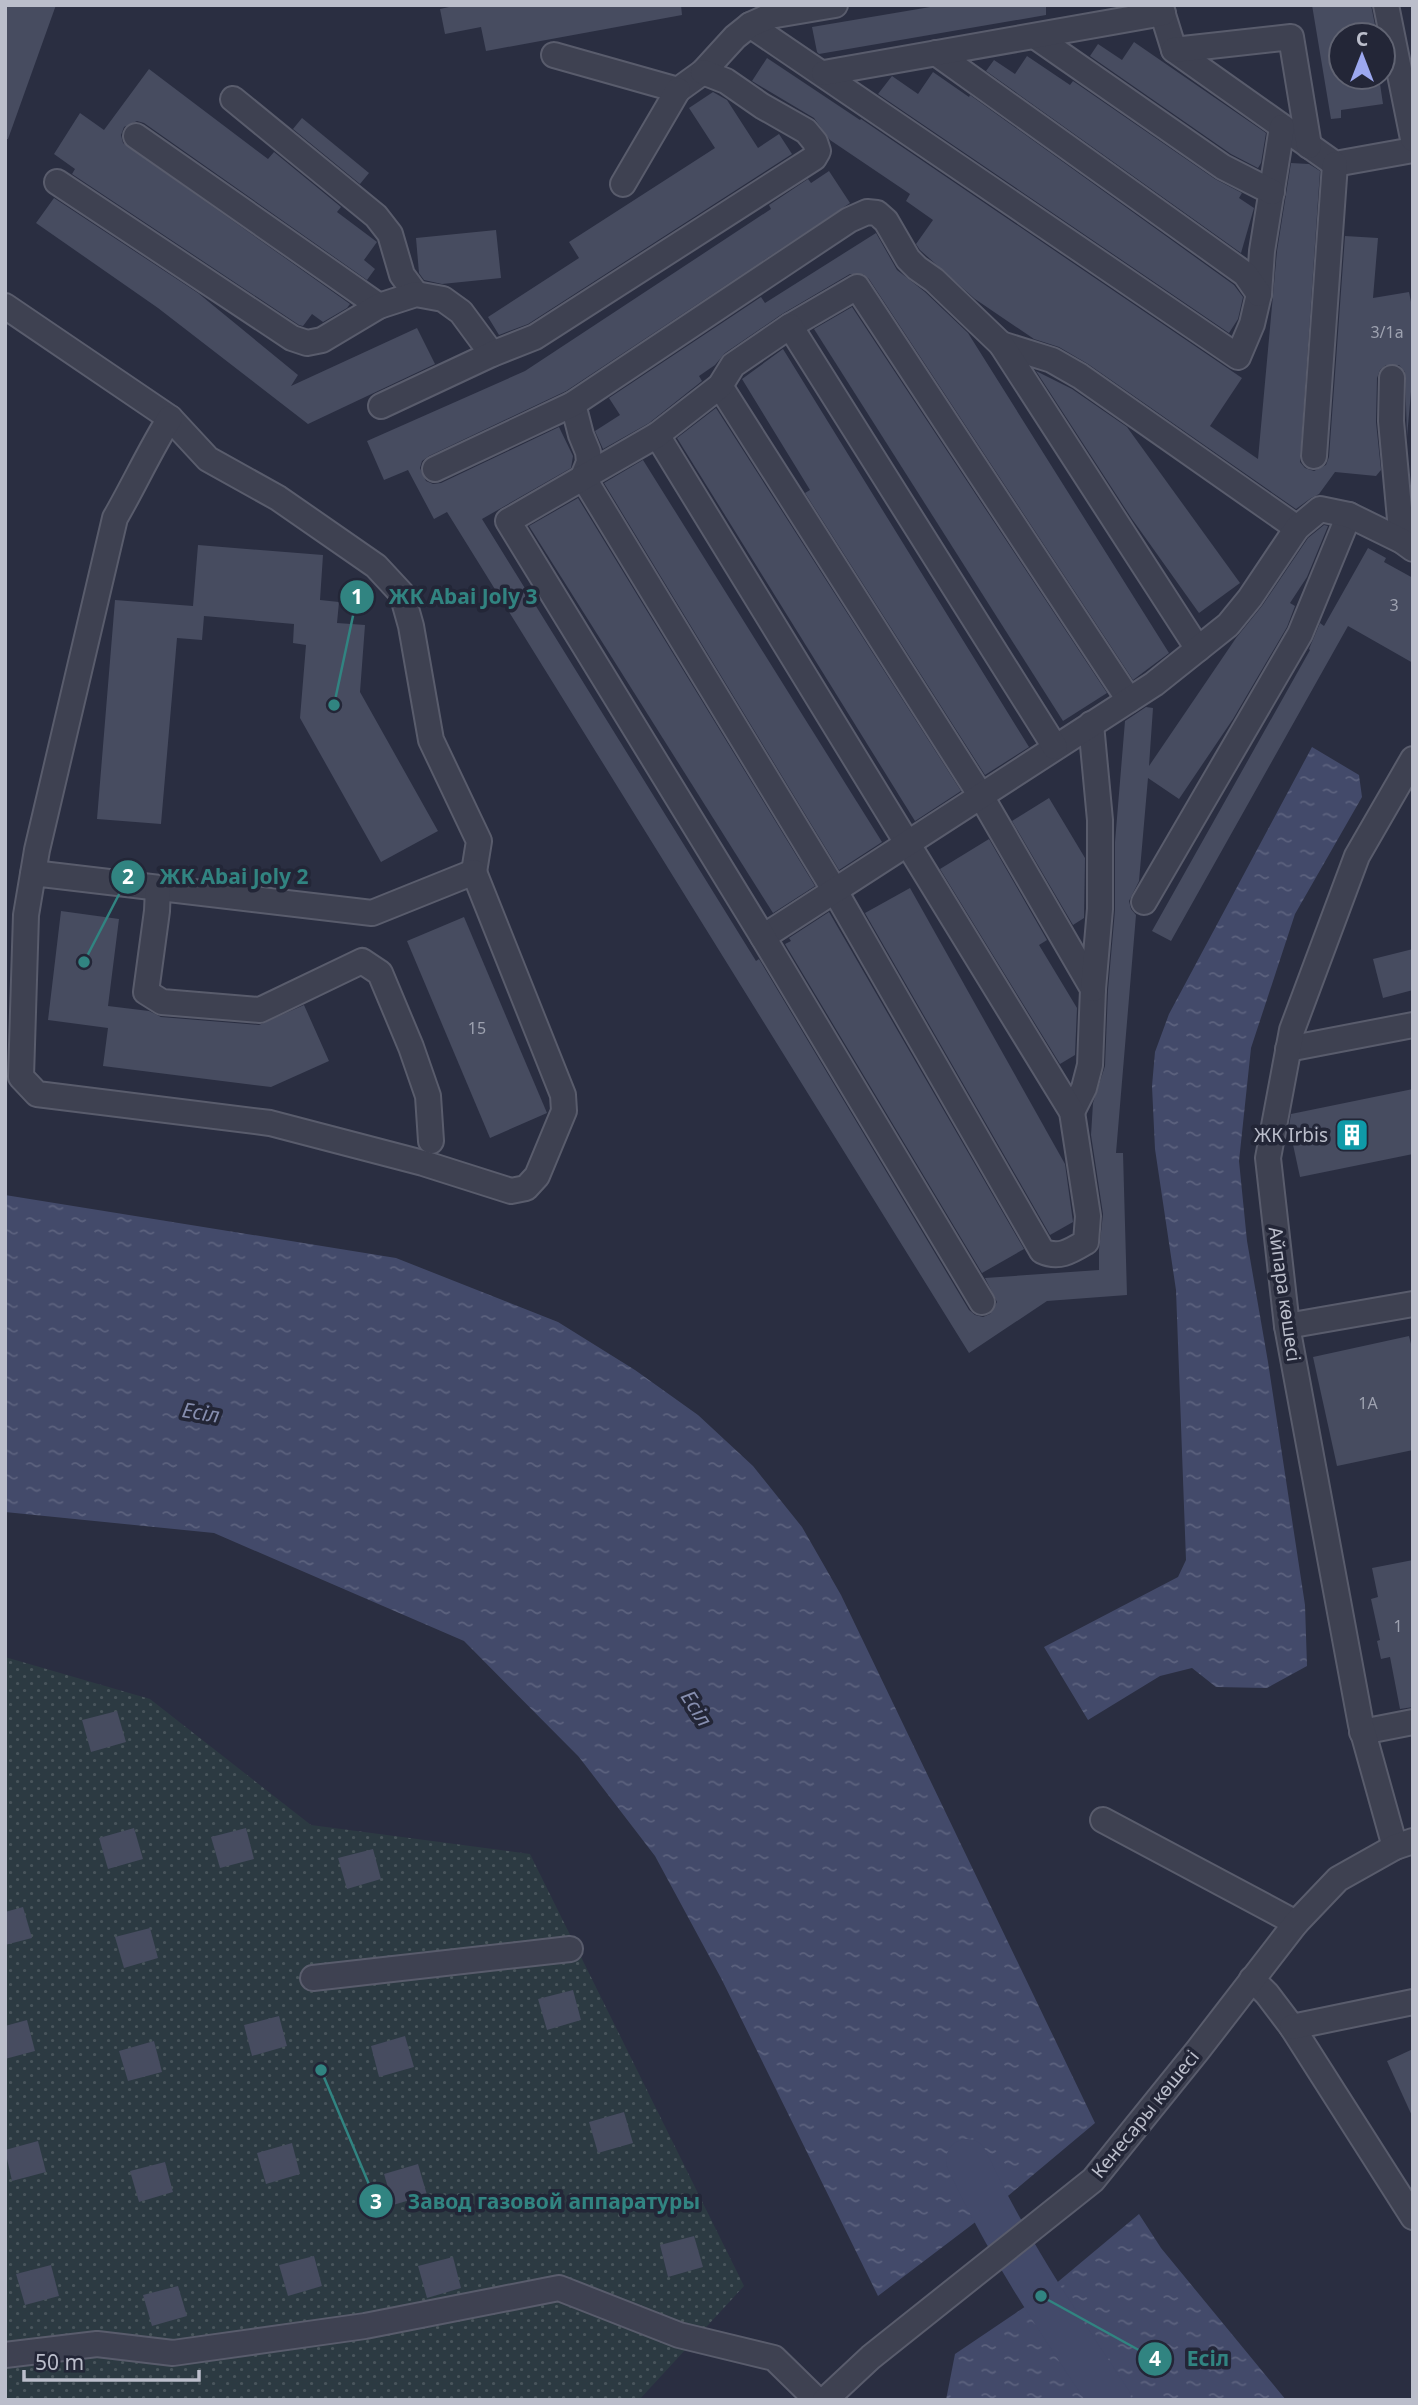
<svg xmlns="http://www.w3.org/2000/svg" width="1418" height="2405" font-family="'Noto Sans',sans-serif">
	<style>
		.garden { fill: url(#garden-dots) }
		.water { fill: url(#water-ripples) }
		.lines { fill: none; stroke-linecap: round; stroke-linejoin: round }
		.river { stroke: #434a6a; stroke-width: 42 }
		.building { fill: #474c60 }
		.minor-casing { stroke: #595c6c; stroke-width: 28 }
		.minor { stroke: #3e4151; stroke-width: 24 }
		.labels { text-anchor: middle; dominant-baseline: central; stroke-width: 7; stroke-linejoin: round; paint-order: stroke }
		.number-label { font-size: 16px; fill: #9ea2b0 }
		.poi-label { font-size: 19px; fill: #bbbecb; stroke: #232637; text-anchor: end }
		.street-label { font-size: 19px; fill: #bbbecb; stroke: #232637 }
		.water-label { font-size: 21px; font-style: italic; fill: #868eaf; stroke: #232637 }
		.leader { fill: none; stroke: #318481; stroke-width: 2.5 }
		.callout-dot { fill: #318481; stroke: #232637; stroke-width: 2.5 }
		.mark-label { font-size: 21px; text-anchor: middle; font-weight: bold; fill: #fff }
		.callout-label { font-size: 21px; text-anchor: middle; font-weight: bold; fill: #318481; stroke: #232637; stroke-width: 7; stroke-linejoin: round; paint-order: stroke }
	</style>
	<defs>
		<pattern id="garden-dots" width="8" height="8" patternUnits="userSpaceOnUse" patternTransform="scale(1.75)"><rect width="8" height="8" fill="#2c3a42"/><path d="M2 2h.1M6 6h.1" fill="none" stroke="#49555c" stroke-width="1.8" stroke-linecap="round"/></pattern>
		<pattern id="water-ripples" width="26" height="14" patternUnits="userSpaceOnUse" patternTransform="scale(1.75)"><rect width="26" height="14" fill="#434a6a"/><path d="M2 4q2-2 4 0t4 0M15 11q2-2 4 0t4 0" fill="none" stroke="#5c627e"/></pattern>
	</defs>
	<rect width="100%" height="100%" fill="#2a2e41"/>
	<polygon class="garden" points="5,1657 150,1699 311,1825 530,1854 744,2286 639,2400 5,2400"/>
	<g class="water">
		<polygon points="1312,747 1359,775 1362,797 1295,914 1251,1048 1239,1161 1247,1241 1268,1362 1305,1605 1307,1666 1267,1688 1216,1687 1192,1668 1160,1676 1088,1720 1044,1647 1178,1577 1186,1560 1176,1290 1155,1149 1152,1086 1155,1052 1169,1014"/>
		<polygon points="5,1195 396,1258 558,1322 635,1370 698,1415 753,1466 802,1527 841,1595 1095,2123 990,2211 878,2296 722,1980 655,1856 579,1757 464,1641 214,1533 5,1512"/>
		<polygon points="1139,2214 1161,2248 1286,2400 946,2400 955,2354 1041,2296"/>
	</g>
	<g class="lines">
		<path class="river" d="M967,2160C1006,2245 1058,2322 1110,2400"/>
	</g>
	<g class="building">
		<polygon points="5,5 56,5 8,139 5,139"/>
		<polygon points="458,5 681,5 682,15 486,51 481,27 445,34 440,9"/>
		<polygon points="942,5 1046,5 1046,15 819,54 817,52 812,27"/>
		<polygon points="1312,5 1371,5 1377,35 1341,35 1341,77 1379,77 1383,104 1341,110 1341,118 1331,119"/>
		<polygon points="1134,42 1266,133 1261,163 1258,168 1231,154 1090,56 1098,44 1122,60"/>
		<polygon points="1027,56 1070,85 1073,81 1215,179 1242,193 1239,198 1254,208 1241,253 986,71 994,60 1015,74"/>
		<polygon points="767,58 860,120 861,119 1242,378 1210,426 1258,459 1277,251 1291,163 1309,164 1320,171 1300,462 1305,468 1314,471 1326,465 1329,457 1345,236 1378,238 1373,298 1409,292 1413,312 1413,369 1407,437 1405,372 1399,365 1386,365 1380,370 1377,378 1376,422 1381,470 1376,476 1335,472 1319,494 1311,498 1296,509 1088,364 1059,347 1034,339 975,299 920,250 916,244 933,220 906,201 910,194 830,140 814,118 752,81"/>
		<polygon points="149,69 268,159 274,152 341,207 337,212 377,242 364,260 375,269 367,280 144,123 137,121 124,127 121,135 123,143 350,304 347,308 323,322 312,314 303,326 299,325 72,174 75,169 54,154 80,113 104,130"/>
		<polygon points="933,72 969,97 970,95 1234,285 1243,297 1238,319 1229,333 878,94 892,76 918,94"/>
		<polygon points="713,92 727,100 758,148 779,134 792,154 528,324 499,335 488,317 579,258 569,242 715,148 689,108"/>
		<polygon points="302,118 369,173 360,184 293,129"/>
		<polygon points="829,171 850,203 566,391 429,456 422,461 420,468 426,481 433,484 441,483 559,427 573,456 571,468 482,519 756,961 759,959 969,1310 975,1315 983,1317 990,1314 997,1302 985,1278 1099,1270 1099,1250 1103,1214 1091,1135 1093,1103 1105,1066 1108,990 1115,910 1115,842 1125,721 1146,707 1153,708 1149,766 1236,638 1262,606 1308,538 1324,525 1328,526 1307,577 1290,603 1295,606 1287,627 1233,719 1179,799 1148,778 1139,881 1129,901 1131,909 1136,915 1116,1153 1123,1153 1127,1295 1047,1301 969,1353 447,512 434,519 408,470 384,480 367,441 525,371 771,209 769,205 808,179 811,183"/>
		<polygon points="54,198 198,293 298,375 291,386 417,328 435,364 308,424 158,308 36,223"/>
		<polygon points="496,230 501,278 442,284 424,280 419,273 416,238"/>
		<polygon points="876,233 897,270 925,292 968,333 1169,653 1133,680 869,279 863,274 850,274 782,314 725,353 715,365 699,376 702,381 649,423 603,449 595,431 620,415 609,398 761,297 765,303"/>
		<polygon points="852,307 1107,693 1063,721 814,329"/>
		<polygon points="783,349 1029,747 985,775 805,493 810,490 742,379"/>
		<polygon points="1036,371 1072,389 1127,427 1240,583 1199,613 1132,519"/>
		<polygon points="716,408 961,791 915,821 677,438"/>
		<polygon points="643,460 882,842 839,870 604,483"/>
		<polygon points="578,498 815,886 773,913 529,526"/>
		<polygon points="198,545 323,555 320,600 339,602 337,623 365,625 360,692 438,831 381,862 300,718 306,645 293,643 294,624 204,616 202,640 177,638 161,824 97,819 115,600 193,606"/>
		<polygon points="1368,548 1386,558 1384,562 1413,578 1413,663 1348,626 1171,941 1152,931 1310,650 1309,649 1320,623 1324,626"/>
		<polygon points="1049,798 1085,858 1084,918 1073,925 1012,821"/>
		<polygon points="989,839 1047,940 1039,945 1077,1008 1075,1055 1060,1064 940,869"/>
		<polygon points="910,888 1065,1164 1073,1222 1050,1235 865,913"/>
		<polygon points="61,911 119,919 108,1006 149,1011 161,1017 259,1025 304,1005 329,1061 271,1087 103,1066 108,1028 48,1020"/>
		<polygon points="829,912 1024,1249 982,1273 785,944 791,941 789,938"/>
		<polygon points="464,917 547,1113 490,1138 407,941"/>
		<polygon points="1413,949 1413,990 1383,998 1373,959"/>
		<polygon points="1413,1089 1413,1154 1300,1177 1289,1126 1291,1114"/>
		<polygon points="1409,1336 1413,1352 1413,1450 1337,1466 1313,1357"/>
		<polygon points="1413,1560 1413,1707 1400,1709 1390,1657 1381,1659 1377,1641 1380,1640 1371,1599 1378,1597 1372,1568"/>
		<polygon points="117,1711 126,1742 91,1752 82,1720"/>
		<polygon points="134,1828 143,1859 108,1869 99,1838"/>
		<polygon points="246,1828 254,1859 220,1868 211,1837"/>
		<polygon points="373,1849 381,1879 347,1889 338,1858"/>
		<polygon points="23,1907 32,1938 5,1945 5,1912"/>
		<polygon points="150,1928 158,1958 124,1968 115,1937"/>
		<polygon points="573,1990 581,2020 547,2030 538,1999"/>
		<polygon points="279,2016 287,2046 252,2056 244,2025"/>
		<polygon points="27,2020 35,2051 5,2059 5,2026"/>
		<polygon points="405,2036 414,2067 379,2077 371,2046"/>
		<polygon points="154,2041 162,2072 128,2081 119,2051"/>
		<polygon points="1413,2049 1413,2118 1387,2061"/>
		<polygon points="624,2112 633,2143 598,2153 589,2122"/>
		<polygon points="38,2141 46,2172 12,2181 5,2150"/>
		<polygon points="292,2143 300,2174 266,2184 257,2153"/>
		<polygon points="165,2162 173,2192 139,2202 130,2171"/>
		<polygon points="418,2164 427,2195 393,2205 384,2174"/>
		<polygon points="694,2236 703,2267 668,2277 660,2245"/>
		<polygon points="314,2256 322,2286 288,2296 279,2265"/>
		<polygon points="453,2257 461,2288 427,2298 418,2266"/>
		<polygon points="51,2265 59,2296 25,2305 16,2274"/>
		<polygon points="178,2286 187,2316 152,2326 143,2295"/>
	</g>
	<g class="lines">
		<defs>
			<g id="minor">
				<polyline points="1160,5 1174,50 1335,164 1413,150"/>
				<polyline points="1386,5 1413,139"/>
				<polyline points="750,25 1238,357 1252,324 1259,294 1262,251 1282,127"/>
				<polyline points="1036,37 1223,167 1272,192"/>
				<polyline points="1174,50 1291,37 1309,146"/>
				<polyline points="936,53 1245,274 1259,294"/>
				<polyline points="554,55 678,90 703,72 735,37 750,25 770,16 835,5"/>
				<polyline points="824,73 1163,13"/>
				<polyline points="233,99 376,216 390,234 402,275 416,294"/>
				<polyline points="136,136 379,306"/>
				<polyline points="57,182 292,338 307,343 322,340 379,306 416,294 443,299 461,312 492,354"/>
				<polyline points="623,184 678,90"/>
				<polyline points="5,306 170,418 208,459 278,498 376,566 402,594 411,626 431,740 479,841 474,872"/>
				<polyline points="790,326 857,287 1129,700"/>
				<polyline points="1001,344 1052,360 1080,376 1297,528"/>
				<polyline points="1392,378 1391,421 1402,541"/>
				<polyline points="720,386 981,796 1093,989 1090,1065 1084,1088 1072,1112"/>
				<polyline points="573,404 581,435 588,452 589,462 583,477"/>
				<polyline points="381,406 492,354 535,337 814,158 818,151 815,142 806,131 762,106 726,81 703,72"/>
				<polyline points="1314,456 1335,164"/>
				<polyline points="435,469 573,404 849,220 867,212 877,213 886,221 908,259 917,268 934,280 1001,344 1198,649"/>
				<path d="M583,477L835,891L1042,1251C1059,1259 1071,1251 1086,1242L1088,1216L1072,1112L657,435"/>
				<polyline points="1091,724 1100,820 1100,909 1093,989"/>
				<path d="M33,873L372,913L474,872L563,1095L564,1111L537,1176L526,1188L511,1191L423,1163L270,1123L37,1094L21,1077L26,915L37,850L115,518C134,485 150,450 170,418"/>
				<polyline points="158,888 157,911 146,992 162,1002 260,1010 362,961 380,973 411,1047 428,1096 431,1141"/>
				<polyline points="1144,902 1300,634 1349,515"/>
				<polyline points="763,937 1154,684 1228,625 1250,598 1297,528 1320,509 1349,515 1402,541 1413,549"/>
				<polyline points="1288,1049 1413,1025"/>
				<polyline points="982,1302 763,937 508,521 657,435 720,386 733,365 790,326 1055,747"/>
				<polyline points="1287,1326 1413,1304"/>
				<polyline points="1362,1732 1413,1722"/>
				<polyline points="1103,1820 1296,1923"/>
				<polyline points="1395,1847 1361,1725 1287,1326 1268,1158 1292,1030 1357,856 1413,759"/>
				<polyline points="313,1978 570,1949"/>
				<polyline points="1252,1979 1267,1994 1292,2027 1413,2217"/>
				<polyline points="1292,2027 1413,2002"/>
				<polyline points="5,2355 97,2344 173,2353 365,2326 559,2288 679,2335 774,2358 817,2400"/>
				<polyline points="825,2400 871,2357 1093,2180 1198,2050 1296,1923 1338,1879 1395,1847 1413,1841"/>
			</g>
		</defs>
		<use href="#minor" class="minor-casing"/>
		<use href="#minor" class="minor"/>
	</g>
	<defs>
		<symbol id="building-square" viewBox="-11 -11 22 22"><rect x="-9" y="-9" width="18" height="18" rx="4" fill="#0f9aa8" stroke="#232637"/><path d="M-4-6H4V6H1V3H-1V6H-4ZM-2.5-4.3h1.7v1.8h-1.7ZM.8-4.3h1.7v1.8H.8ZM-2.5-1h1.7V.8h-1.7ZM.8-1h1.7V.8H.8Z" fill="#fff"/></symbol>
	</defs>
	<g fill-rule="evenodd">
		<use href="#building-square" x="1333" y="1116" width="38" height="38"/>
	</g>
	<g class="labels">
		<g class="number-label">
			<text x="1387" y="332">3/1а</text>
			<text x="1394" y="605">3</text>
			<text x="477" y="1028">15</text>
			<text x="1368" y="1403">1А</text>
			<text x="1398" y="1626">1</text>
		</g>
		<g class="poi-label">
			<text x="1328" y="1135">ЖК Irbis</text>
		</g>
		<g class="street-label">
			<text transform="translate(1285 1294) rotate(82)">Айпара көшесі</text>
			<text transform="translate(1145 2114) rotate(-51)">Кенесары көшесі</text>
		</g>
		<g class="water-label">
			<text transform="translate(201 1412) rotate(9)">Есіл</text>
			<text transform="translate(697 1708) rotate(57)">Есіл</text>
		</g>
	</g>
	<path class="leader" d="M334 705L357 597M84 962L128 877M321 2070L376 2201M1041 2296L1155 2359"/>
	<g class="callout-dot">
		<circle cx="334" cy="705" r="7"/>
		<circle cx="84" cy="962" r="7"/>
		<circle cx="321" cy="2070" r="7"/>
		<circle cx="1041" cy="2296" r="7"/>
		<circle cx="357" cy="597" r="18"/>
		<circle cx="128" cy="877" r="18"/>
		<circle cx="376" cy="2201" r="18"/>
		<circle cx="1155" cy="2359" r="18"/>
	</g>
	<g class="mark-label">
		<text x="357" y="604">1</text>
		<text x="128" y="884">2</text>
		<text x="376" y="2209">3</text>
		<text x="1155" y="2366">4</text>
	</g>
	<g class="callout-label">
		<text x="463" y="604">ЖК Abai Joly 3</text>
		<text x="234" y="884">ЖК Abai Joly 2</text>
		<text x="554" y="2209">Завод газовой аппаратуры</text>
		<text x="1208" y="2366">Есіл</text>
	</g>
	<rect width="1418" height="2405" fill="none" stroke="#bbbecb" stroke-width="14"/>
	<g transform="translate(1362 56)"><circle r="33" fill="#232637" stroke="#606372" stroke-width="2"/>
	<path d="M0-5L12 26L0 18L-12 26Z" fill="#9ca8ef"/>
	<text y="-10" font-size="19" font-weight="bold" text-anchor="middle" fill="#bbbecb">С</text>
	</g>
	<path d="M24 2370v10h175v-10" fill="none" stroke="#bbbecb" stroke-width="3.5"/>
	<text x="35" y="2370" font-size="21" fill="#bbbecb" stroke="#232637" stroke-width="5" paint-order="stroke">50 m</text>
</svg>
